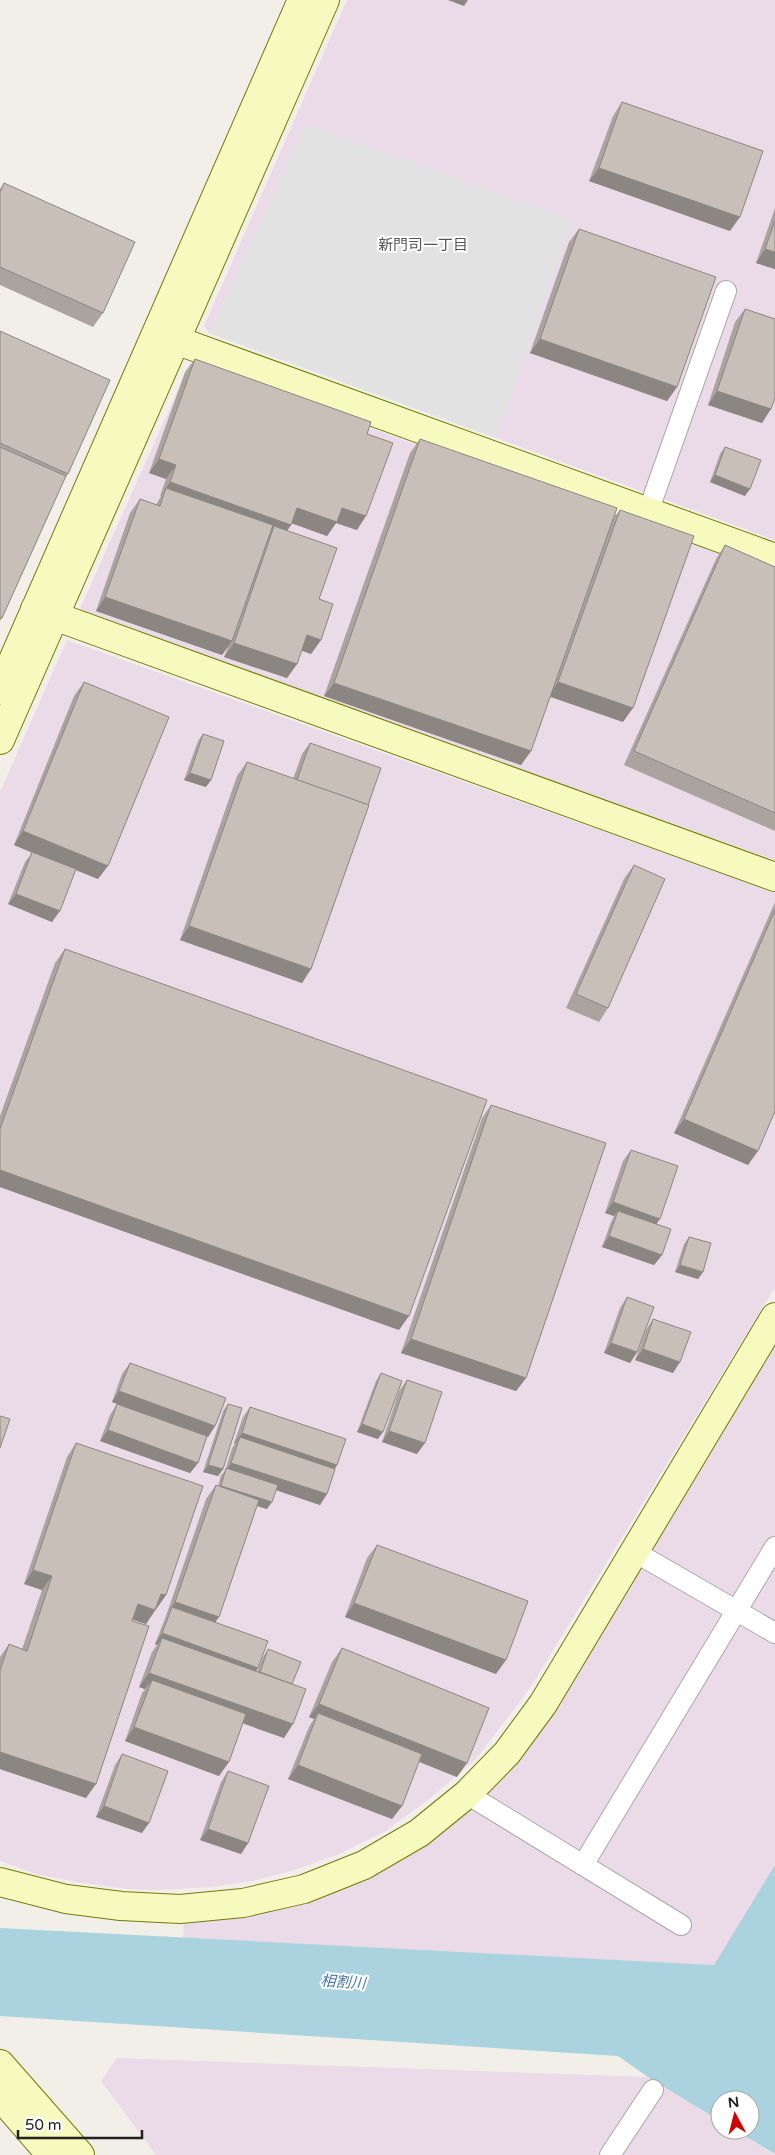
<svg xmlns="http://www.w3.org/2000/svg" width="775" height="2155" font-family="'Varela Round','Noto Sans JP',sans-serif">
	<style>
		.industrial { fill: #ebdbe8 }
		.parking { fill: #e2e2e2 }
		.water { fill: #aad3df }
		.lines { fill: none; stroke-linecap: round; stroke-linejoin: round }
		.street-casing { stroke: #a9a9a9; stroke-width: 22 }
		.secondary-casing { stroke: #707d05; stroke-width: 30 }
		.street { stroke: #fff; stroke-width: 20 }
		.secondary { stroke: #f7fabf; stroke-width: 28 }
		.wall { fill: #aba49e }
		.shaded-wall { fill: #8b8681 }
		.building { fill: #c7bfb8; stroke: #8b8681 }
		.labels { text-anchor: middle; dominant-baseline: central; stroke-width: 4; stroke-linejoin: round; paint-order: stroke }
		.neighbourhood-label { font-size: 15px; fill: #555; stroke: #fff }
		.water-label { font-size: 15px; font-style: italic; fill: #4a7aab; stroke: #fff }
	</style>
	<rect width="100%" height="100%" fill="#f2efe9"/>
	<g class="industrial">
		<polygon points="347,0 775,0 775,540 209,333 204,326"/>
		<polygon points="190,363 775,574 775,860 79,611"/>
		<polygon points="67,640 775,893 775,1287 530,1688 476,1759 428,1800 384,1832 337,1855 291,1871 257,1880 211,1887 157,1890 128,1889 82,1883 36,1874 0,1861 0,792"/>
		<polygon points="775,1339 775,1865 715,1965 183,1938 184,1922 452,1822"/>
		<polygon points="117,2058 648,2077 720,2121 720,2130 735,2130 775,2155 156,2155 101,2081"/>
	</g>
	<polygon class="parking" points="306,124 572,220 496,438 209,333"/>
	<polygon class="water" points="775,1865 775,2154 735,2130 750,2130 750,2100 720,2100 720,2121 648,2077 618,2056 0,2016 0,1928 714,1965"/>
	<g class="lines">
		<defs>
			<g id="street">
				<polyline points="648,512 726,291"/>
				<polyline points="635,1552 775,1633"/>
				<polyline points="467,1794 681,1925"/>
				<polyline points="583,1865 775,1547"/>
				<polyline points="610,2155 653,2090"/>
			</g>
			<g id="secondary">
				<polyline points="159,334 775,558"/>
				<polyline points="35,609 775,877"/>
				<polyline points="0,690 302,0"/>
				<polyline points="0,740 325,0"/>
				<polyline points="0,1882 66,1899 121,1906 180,1909 243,1903 304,1889 364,1865 419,1833 467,1794 507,1753 543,1704 775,1317"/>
				<polyline points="0,2064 80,2155"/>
				<polyline points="0,2096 51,2155"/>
			</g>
		</defs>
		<use href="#street" class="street-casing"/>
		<use href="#secondary" class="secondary-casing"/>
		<use href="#street" class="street"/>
		<use href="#secondary" class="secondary"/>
	</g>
	<g class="wall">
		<polygon points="622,102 730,231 589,181 613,116"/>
		<polygon points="4,183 103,313 93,327 0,285 0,189"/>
		<polygon points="775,208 775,269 756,263"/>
		<polygon points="579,229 677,387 667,401 530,353 569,242"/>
		<polygon points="745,309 762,423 708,405 735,322"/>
		<polygon points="0,331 68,474 65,478 2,618 0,621"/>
		<polygon points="195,359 367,434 357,530 336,523 327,536 292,523 287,531 319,599 321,640 311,654 301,650 297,664 287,678 224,657 228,647 222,655 96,611 130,513 140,499 156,505 161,496 160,496 166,479 149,473 185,372"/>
		<polygon points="420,439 612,520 620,510 623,722 550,697 531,751 521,765 324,696 410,453"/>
		<polygon points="725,447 745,496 710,482 720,454"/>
		<polygon points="725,545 775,567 775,831 624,765 716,559"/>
		<polygon points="84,682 98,879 76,870 52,922 8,904 25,862 32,853 14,845 74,696"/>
		<polygon points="203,734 206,787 184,780 198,741"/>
		<polygon points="310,743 368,805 311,969 302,983 180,940 237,776 247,762 293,779 302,754"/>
		<polygon points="634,865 608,1008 599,1022 566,1008 624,879"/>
		<polygon points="775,902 775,1111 748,1165 674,1133"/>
		<polygon points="65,949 399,1330 0,1187 0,1116 55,963"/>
		<polygon points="491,1105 526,1378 516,1391 401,1353 482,1118"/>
		<polygon points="631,1150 657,1224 662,1255 654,1265 602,1247 611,1222 614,1216 605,1213 623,1161"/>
		<polygon points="689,1237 703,1272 698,1279 675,1272 684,1244"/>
		<polygon points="627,1297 637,1352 630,1363 604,1353 620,1308"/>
		<polygon points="653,1319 673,1373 635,1360 646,1330"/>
		<polygon points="130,1363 215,1426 208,1437 207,1437 198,1463 190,1473 100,1441 110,1415 117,1404 143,1413 112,1402 122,1374"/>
		<polygon points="381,1373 378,1439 357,1432 376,1381"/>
		<polygon points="407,1380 417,1454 382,1442 399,1391"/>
		<polygon points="228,1404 223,1469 218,1476 203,1472 223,1411"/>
		<polygon points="250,1407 337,1465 335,1469 320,1505 276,1490 267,1509 257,1506 215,1622 258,1668 256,1671 257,1672 263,1657 268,1649 292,1684 284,1738 243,1723 219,1776 125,1741 142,1693 145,1689 139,1687 152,1652 157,1645 155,1644 166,1616 206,1499 216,1485 218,1486 221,1475 225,1471 232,1448 235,1444 234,1443 243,1417"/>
		<polygon points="76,1443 166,1595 146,1624 133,1620 86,1798 0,1769 0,1657 9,1644 22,1649 42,1590 24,1584 67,1457"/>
		<polygon points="377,1545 496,1674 345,1617 367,1558"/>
		<polygon points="342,1648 457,1777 419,1762 402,1806 392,1819 288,1779 309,1727 314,1719 309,1717 332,1662"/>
		<polygon points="122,1754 142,1833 96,1817 115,1765"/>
		<polygon points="228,1771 248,1843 241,1854 200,1840 221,1782"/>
	</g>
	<g class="shaded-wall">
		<polygon points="448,0 468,0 464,6"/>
		<polygon points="599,168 740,217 730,231 589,181"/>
		<polygon points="765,249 775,252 775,269 756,263"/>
		<polygon points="540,339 677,387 667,401 530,353"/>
		<polygon points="717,391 771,409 762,423 708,405"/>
		<polygon points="159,459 176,465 166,479 149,473"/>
		<polygon points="715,475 750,489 745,496 710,482"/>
		<polygon points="170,482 291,525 281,539 274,526 268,534 166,488 160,496"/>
		<polygon points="297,508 342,508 366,516 357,530 336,523 327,536 288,522"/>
		<polygon points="105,597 232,641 222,655 96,611"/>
		<polygon points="307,635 321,640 311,654 297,649"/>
		<polygon points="234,643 297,664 287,678 224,657"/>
		<polygon points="558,682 633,708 623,722 549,696"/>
		<polygon points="334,683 531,751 521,765 324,696"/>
		<polygon points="190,773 211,780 206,787 184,780"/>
		<polygon points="23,831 108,866 98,879 14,845"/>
		<polygon points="16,894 60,911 52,922 8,904"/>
		<polygon points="189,926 311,969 302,983 180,940"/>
		<polygon points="684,1119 758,1151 748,1165 674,1133"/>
		<polygon points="0,1170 409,1316 399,1330 0,1187"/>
		<polygon points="613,1202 660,1219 653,1229 618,1211 614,1216 605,1213"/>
		<polygon points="609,1236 662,1255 654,1265 602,1247"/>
		<polygon points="680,1265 703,1272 698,1279 675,1272"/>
		<polygon points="411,1339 526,1378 516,1391 401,1353"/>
		<polygon points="611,1343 637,1352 630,1363 604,1353"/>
		<polygon points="643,1349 680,1362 673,1373 635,1360"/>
		<polygon points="119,1391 215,1426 208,1437 112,1402"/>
		<polygon points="362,1424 383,1432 378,1439 357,1432"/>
		<polygon points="108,1430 198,1463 190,1473 100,1441"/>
		<polygon points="389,1431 425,1443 417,1454 382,1442"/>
		<polygon points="242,1433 337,1465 330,1476 240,1437 235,1444 234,1443"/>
		<polygon points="231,1463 327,1494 320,1505 225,1473 226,1471"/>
		<polygon points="208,1465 223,1469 218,1476 203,1472"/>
		<polygon points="221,1486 272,1502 267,1509 216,1493"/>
		<polygon points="33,1570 52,1576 42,1590 24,1584"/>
		<polygon points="161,1594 166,1595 156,1609"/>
		<polygon points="175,1602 219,1617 209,1631 172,1607 165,1616"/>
		<polygon points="354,1603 506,1660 496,1674 345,1617"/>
		<polygon points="138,1604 155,1610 146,1624 128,1618"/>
		<polygon points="162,1633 258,1668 251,1678 162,1638 157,1645 155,1644"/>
		<polygon points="149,1673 293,1724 284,1738 148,1690 152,1680 145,1689 139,1687"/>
		<polygon points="319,1704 467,1763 457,1777 316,1720 318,1713 314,1719 309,1717"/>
		<polygon points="134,1727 229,1762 219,1776 125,1741"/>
		<polygon points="0,1752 96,1784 86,1798 0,1769"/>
		<polygon points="298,1765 402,1806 392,1819 288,1779"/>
		<polygon points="104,1806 149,1823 142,1833 96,1817"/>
		<polygon points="208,1829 248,1843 241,1854 200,1840"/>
	</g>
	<g class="building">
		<polygon points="622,102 763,151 740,217 599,168"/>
		<polygon points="4,183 135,242 103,313 0,267 0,192"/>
		<polygon points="775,221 775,252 765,249"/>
		<polygon points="579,229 716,277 677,387 540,339"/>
		<polygon points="745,309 775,319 775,398 771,409 717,391"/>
		<polygon points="0,331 110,380 68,474 0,443"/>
		<polygon points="195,359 371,422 367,434 393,443 366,516 342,508 337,522 297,508 291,525 170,482 176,465 159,459"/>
		<polygon points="420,439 617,508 531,751 334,683"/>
		<polygon points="0,447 66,476 2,618 0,617"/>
		<polygon points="725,447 761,460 750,489 715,475"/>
		<polygon points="166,488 273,525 232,641 105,597 140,499 160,506"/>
		<polygon points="620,510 694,536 633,708 558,682"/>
		<polygon points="274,526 337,548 319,599 333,604 321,640 307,635 297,664 234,643"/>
		<polygon points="725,545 775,567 775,813 634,751"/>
		<polygon points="84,682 169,717 108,866 23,831"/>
		<polygon points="203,734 224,741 211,780 190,773"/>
		<polygon points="310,743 381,768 368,805 297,780"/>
		<polygon points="247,762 369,805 311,969 189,926"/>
		<polygon points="32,852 76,869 60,911 16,894"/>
		<polygon points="634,865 665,879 608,1008 576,994"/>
		<polygon points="775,910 775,1111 758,1151 684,1119"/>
		<polygon points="65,949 487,1100 409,1316 0,1170 0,1129"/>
		<polygon points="491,1105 606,1143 526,1378 411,1339"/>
		<polygon points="631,1150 678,1166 660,1219 613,1202"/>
		<polygon points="618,1211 671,1229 662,1255 609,1236"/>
		<polygon points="689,1237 711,1243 703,1272 680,1265"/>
		<polygon points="627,1297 654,1307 637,1352 611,1343"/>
		<polygon points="653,1319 691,1332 680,1362 643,1349"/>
		<polygon points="130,1363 226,1398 215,1426 119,1391"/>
		<polygon points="381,1373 402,1381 383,1432 362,1424"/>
		<polygon points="407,1380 442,1392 425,1443 389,1431"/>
		<polygon points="117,1404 207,1436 198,1463 108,1430"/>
		<polygon points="228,1404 242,1408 223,1469 208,1465"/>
		<polygon points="250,1407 346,1439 337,1465 242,1433"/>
		<polygon points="0,1416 10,1419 0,1448"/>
		<polygon points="240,1437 335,1469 327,1494 231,1463"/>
		<polygon points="76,1443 203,1486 166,1595 161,1594 155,1610 138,1604 132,1621 149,1626 96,1784 0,1752 0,1670 9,1644 27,1651 52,1576 33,1570"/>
		<polygon points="226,1468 278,1485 272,1502 221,1486"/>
		<polygon points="216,1485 259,1500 219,1617 175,1602"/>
		<polygon points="377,1545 528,1601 506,1660 354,1603"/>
		<polygon points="172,1607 268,1641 258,1668 162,1633"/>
		<polygon points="162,1638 306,1689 293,1724 149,1673"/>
		<polygon points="342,1648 489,1708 467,1763 319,1704"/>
		<polygon points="268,1649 301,1662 292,1684 260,1672"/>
		<polygon points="152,1680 246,1714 229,1762 134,1727"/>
		<polygon points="318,1713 422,1754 402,1806 298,1765"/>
		<polygon points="122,1754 168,1771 149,1823 104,1806"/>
		<polygon points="228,1771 269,1786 248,1843 208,1829"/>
	</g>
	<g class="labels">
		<g class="neighbourhood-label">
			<text x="423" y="245">新門司一丁目</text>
		</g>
		<g class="water-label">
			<text transform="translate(343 1982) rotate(4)">相割川</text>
		</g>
	</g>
	<g transform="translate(735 2115) rotate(353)"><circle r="24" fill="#ffffff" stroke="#a7a7a7"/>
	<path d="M0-4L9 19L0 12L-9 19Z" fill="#d40000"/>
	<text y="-8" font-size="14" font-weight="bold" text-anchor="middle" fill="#222222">N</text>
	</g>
	<path d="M18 2130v8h124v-8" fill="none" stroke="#222222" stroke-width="2.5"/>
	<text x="25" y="2130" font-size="15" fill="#222222" stroke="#ffffff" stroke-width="4" paint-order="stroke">50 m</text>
</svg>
